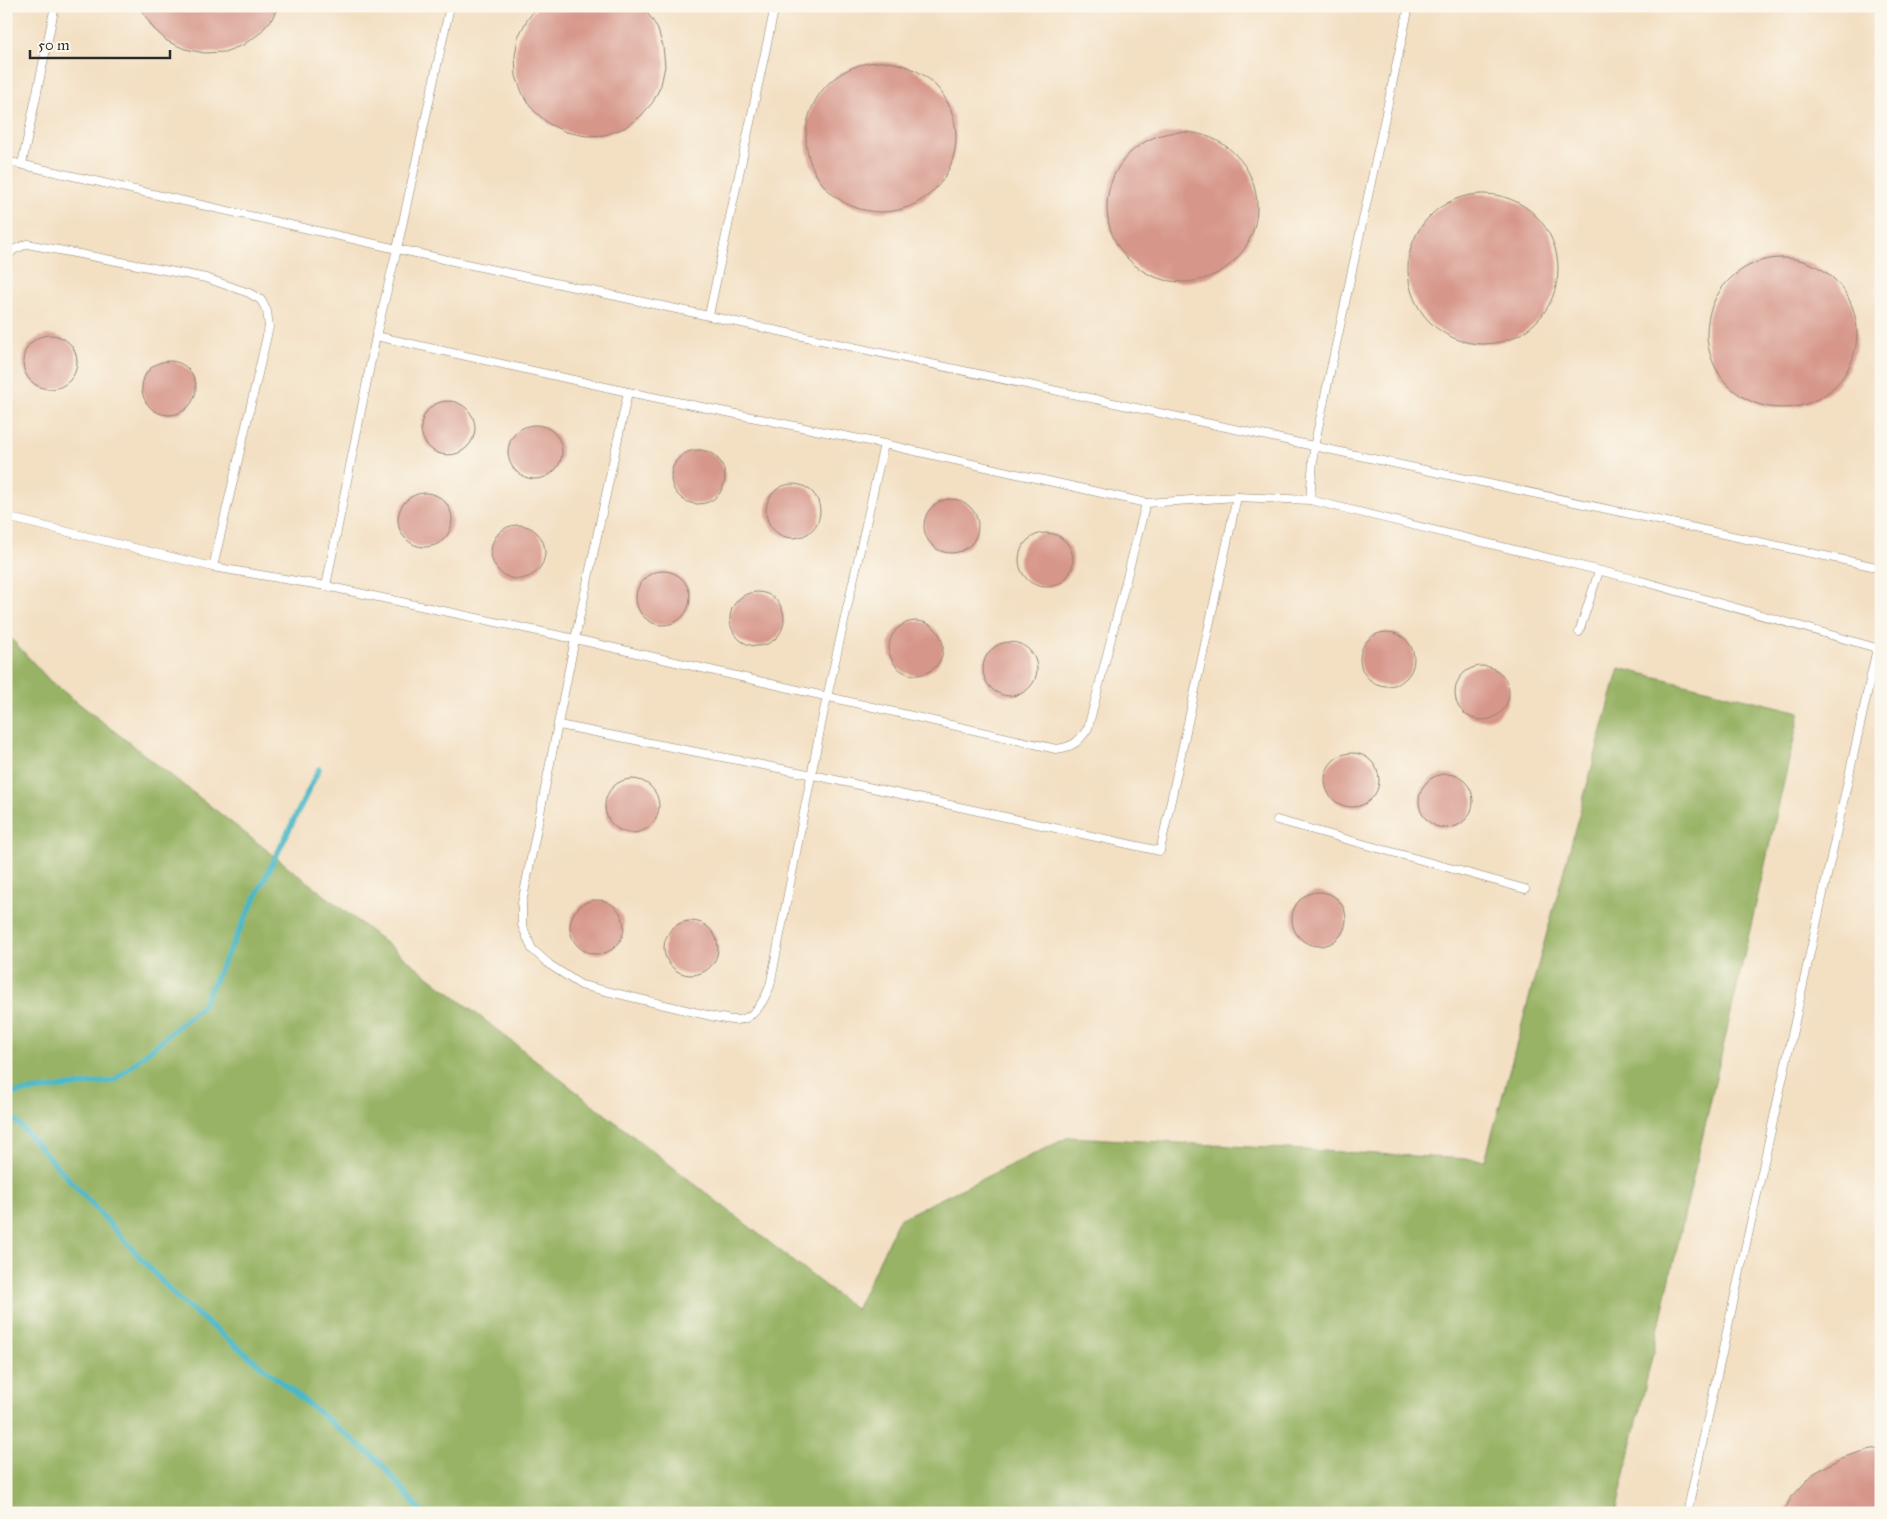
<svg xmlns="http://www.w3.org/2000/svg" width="1887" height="1519" font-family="'IM FELL Great Primer',serif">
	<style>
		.forest { fill: #98b365; stroke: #626f48 }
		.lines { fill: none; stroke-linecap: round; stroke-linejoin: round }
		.stream { stroke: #4bb8c6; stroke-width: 5.5 }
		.building { fill: #d7968a }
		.service-casing { stroke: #8f8576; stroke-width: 9 }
		.service { stroke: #fff; stroke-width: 8 }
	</style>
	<rect width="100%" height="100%" fill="#fbf7ec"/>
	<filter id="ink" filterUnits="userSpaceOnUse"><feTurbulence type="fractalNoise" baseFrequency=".02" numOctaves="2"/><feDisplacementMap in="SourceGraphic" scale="10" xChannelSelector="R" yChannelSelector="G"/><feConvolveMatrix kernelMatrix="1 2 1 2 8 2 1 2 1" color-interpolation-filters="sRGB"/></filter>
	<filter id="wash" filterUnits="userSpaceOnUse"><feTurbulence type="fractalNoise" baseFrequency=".0096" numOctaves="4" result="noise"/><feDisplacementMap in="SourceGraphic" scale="20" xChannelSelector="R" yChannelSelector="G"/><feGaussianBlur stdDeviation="1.12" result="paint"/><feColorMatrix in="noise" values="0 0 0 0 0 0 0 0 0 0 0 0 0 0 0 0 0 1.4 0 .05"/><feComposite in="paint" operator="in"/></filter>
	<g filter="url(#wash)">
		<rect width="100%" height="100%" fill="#f3dfc2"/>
		<polygon class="forest" points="6,633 50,681 856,1310 899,1219 1069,1137 1485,1160 1619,668 1800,712 1616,1513 6,1513"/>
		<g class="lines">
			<g class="stream">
				<polyline points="6,1094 114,1081 202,1006 319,769"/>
				<polyline points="6,1110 178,1299 379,1461 422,1513"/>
			</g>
		</g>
		<g id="blocks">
			<g class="building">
				<polygon points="139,6 278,6 272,19 259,34 243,45 224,52 204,53 185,49 167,41 153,28"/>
				<polygon points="538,6 640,6 646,11 657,27 663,46 665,66 661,85 653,102 640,117 624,128 605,135 586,136 566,132 549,124 534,111 523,95 516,76 515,56 518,37 527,20"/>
				<circle cx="881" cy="137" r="75"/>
				<circle cx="1182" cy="207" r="75"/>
				<circle cx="1483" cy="269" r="75"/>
				<circle cx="1782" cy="333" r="75"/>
				<circle cx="50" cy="362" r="27"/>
				<circle cx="169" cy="388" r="27"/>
				<circle cx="448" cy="428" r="27"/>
				<circle cx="535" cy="452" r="27"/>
				<circle cx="698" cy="477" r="27"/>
				<circle cx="793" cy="511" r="27"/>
				<circle cx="425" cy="520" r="27"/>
				<circle cx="951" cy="526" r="27"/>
				<circle cx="518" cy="552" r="27"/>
				<circle cx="1046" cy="560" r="27"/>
				<circle cx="663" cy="598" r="27"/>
				<circle cx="757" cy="619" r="27"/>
				<circle cx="916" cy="648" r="27"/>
				<circle cx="1387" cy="659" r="27"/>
				<circle cx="1010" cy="669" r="27"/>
				<circle cx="1482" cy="693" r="27"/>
				<circle cx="1352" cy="780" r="27"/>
				<circle cx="1446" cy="801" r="27"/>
				<circle cx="632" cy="806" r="27"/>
				<circle cx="1319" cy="919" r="27"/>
				<circle cx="597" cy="927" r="27"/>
				<circle cx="691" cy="948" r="27"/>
				<polygon points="1881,1448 1881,1513 1783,1513 1791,1498 1813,1474 1841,1458 1871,1449"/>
			</g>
		</g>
	</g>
	<g filter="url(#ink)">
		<use href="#blocks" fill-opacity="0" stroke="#8f8576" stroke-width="1"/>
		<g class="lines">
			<defs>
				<g id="service">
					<polyline points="6,161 397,249 1881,568"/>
					<polyline points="22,164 55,6"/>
					<polyline points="6,259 13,250 27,244 206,278 249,293 261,300 267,311 269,327 213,567"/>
					<polyline points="709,315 775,6"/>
					<path d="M628,392L575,639L522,903V925L532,949L550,965L581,985L715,1017C721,1018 728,1020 735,1020C753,1021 764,1001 770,986L823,715L884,444"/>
					<polyline points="1310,500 1314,447 1409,6"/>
					<polyline points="1146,503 1237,497 1310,500 1638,580 1880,649"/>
					<path d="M6,517L213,567L326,586L575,639L1056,749C1073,747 1079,742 1088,728L1146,503L884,444L628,392L376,336"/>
					<polyline points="326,586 376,336 397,249 450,6"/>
					<polyline points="1579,632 1599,571"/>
					<polyline points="559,725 813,775 1160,851 1237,497"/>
					<polyline points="1277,820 1525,889"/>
					<polyline points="1687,1513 1877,648"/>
				</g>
			</defs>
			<use href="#service" class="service-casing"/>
			<use href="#service" class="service"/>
		</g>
	</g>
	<rect width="1887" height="1519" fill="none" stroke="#fbf7ec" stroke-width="25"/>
	<path d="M30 50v8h140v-8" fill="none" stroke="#2b2b2b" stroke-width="2.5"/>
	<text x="38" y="50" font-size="15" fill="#2b2b2b" stroke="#fbf7ec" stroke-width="4" paint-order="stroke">50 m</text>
</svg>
